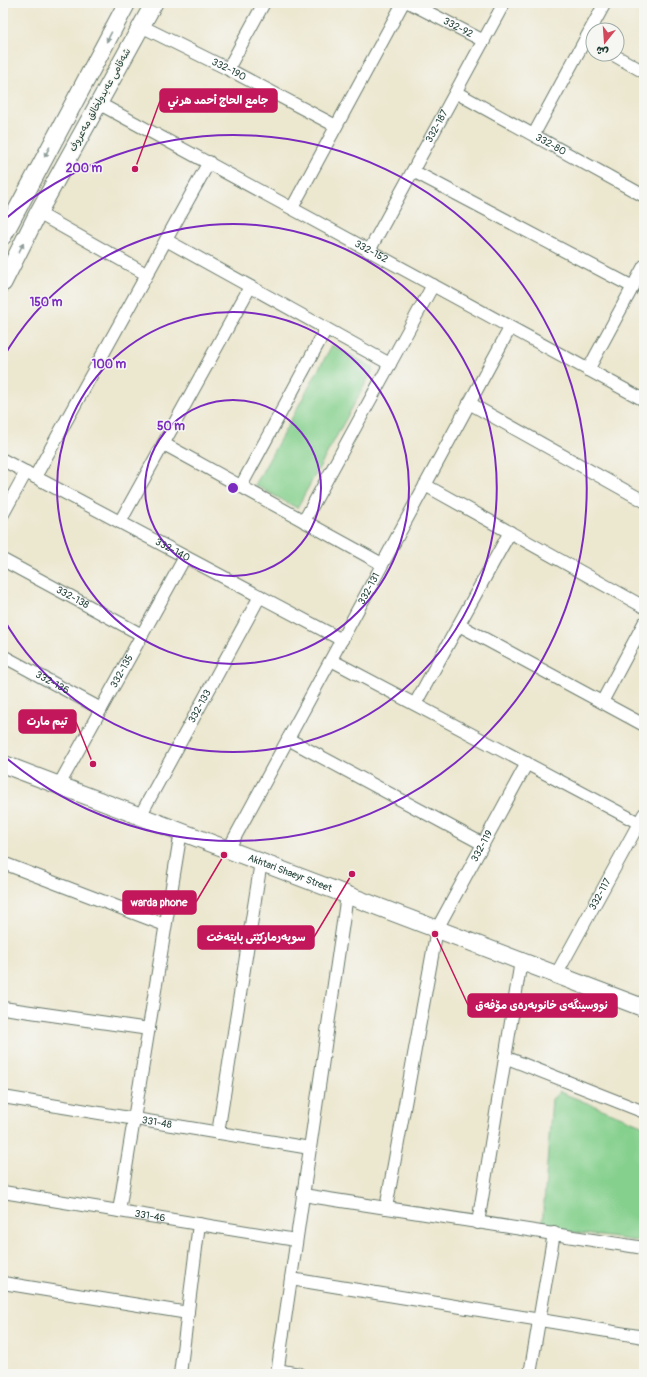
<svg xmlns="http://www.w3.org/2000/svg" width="647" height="1377" font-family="Pangolin,'Playpen Sans Arabic',sans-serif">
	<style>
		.green { fill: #85d08d; stroke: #528660 }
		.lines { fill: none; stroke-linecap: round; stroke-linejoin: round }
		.street-casing { stroke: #67786a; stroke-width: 14 }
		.secondary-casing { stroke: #67786a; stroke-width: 19 }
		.street { stroke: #fff; stroke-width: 12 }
		.secondary { stroke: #fff; stroke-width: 17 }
		.oneway { fill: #8f9e9a }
		.ring { fill: none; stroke: #7b2cbf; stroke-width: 2 }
		.labels { text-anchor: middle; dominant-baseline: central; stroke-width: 3; stroke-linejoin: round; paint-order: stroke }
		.street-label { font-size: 10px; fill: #1f3d34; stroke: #f6f6f2 }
		.centre { fill: #7b2cbf; stroke: #f6f6f2; stroke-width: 2 }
		.ring-label { font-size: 12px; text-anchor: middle; font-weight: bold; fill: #7b2cbf; stroke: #f6f6f2; stroke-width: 3; stroke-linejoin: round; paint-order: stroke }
		.leader { fill: none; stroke: #c2185b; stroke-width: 1.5 }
		.callout-dot { fill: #c2185b; stroke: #f6f6f2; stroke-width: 1.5 }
		.callout { fill: #c2185b; stroke: #c2185b; stroke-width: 1.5 }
		.callout-label { font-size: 11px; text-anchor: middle; font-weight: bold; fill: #fff }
	</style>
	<rect width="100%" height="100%" fill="#f6f6f2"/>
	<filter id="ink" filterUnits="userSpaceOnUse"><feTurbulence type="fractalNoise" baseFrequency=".025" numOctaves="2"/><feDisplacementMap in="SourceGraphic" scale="8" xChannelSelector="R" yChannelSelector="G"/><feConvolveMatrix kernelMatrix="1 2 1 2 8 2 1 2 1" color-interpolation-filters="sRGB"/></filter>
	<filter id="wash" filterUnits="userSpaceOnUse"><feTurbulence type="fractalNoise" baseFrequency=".012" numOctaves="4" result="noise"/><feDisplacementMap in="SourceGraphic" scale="16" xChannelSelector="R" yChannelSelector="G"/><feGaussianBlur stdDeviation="0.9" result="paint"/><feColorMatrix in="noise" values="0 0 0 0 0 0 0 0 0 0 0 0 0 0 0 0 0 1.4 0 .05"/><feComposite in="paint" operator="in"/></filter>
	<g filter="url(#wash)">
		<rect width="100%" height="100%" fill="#ece7cf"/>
		<g class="green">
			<polygon points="332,345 374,368 297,508 255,485"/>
			<polygon points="560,1092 644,1126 644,1242 542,1228 552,1099"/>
		</g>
	</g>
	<g filter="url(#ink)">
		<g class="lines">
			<defs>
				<g id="street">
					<path id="s1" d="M410,3L484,41"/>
					<path id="s2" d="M141,26L228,69L336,126"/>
					<polyline points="612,54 644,72"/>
					<polyline points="228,69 264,3"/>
					<path id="s3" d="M457,93L644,196"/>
					<path id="s4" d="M98,103L644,400"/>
					<polyline points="534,134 605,3"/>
					<polyline points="413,171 633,287"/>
					<polyline points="292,208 403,3"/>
					<polyline points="38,213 146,274"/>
					<polyline points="166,240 390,364"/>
					<path id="s5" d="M369,251L504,3"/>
					<polyline points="588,370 644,266"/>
					<polyline points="469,403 644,501"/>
					<polyline points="164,444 382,564"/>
					<path id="s6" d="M3,460L342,640"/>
					<polyline points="35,477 209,162"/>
					<polyline points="425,485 644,607"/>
					<polyline points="241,486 326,329"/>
					<polyline points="3,514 26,472"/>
					<polyline points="304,521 433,285"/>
					<polyline points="120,522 250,287"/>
					<path id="s7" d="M3,560L142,635"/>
					<polyline points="459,625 644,725"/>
					<path id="s8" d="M3,656L101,709"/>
					<polyline points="331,660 639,823"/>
					<polyline points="602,702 644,623"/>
					<polyline points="415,704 510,532"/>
					<polyline points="288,739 483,844"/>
					<path id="s9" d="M59,785L185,557"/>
					<path id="s10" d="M140,816L260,596"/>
					<path id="s11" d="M228,850L510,328"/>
					<polyline points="3,863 165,925"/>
					<path id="s12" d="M556,975L644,814"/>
					<polyline points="3,1008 149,1029"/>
					<polyline points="505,1057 644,1112"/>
					<path id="s13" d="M3,1097L310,1148"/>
					<polyline points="218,1133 261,862"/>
					<path id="s14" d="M3,1192L296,1240"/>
					<polyline points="303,1195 644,1248"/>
					<path id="s15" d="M386,1208L437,929L527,763"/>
					<polyline points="119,1211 181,831"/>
					<polyline points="478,1223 521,961"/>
					<polyline points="291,1279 644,1337"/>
					<polyline points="3,1283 188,1313"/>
					<polyline points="277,1370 299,1374"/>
					<polyline points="180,1374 199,1224"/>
					<polyline points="277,1374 347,895"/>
					<polyline points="530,1374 554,1233"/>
				</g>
				<g id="secondary">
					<polyline points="3,236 127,3"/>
					<polyline points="3,283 38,213 154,3"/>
					<path id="s16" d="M3,764L644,1008"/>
				</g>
			</defs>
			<use href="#street" class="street-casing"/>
			<use href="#secondary" class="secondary-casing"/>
			<use href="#street" class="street"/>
			<use href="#secondary" class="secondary"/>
		</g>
		<defs><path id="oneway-solid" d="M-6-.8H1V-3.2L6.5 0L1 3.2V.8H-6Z"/></defs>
		<g class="oneway">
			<use href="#oneway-solid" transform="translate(109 37) rotate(118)"/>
			<use href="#oneway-solid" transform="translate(47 152) rotate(118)"/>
			<use href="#oneway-solid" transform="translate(21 248) rotate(-63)"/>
		</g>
	</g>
	<g class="ring">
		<circle cx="233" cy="488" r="88"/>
		<circle cx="233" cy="488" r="176"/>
		<path d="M3 358A264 264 0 1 1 3 618"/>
		<path d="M4 220A353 353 0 1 1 4 756"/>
	</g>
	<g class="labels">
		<g class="street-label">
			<text stroke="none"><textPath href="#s1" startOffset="54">332-92</textPath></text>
			<text stroke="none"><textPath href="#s2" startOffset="98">332-190</textPath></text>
			<text transform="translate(100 100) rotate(-61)">شەقامی عەبدولخالق مەعروف</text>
			<text stroke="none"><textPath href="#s5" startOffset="142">332-187</textPath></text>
			<text stroke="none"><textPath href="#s3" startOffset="107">332-80</textPath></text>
			<text stroke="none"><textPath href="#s4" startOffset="311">332-152</textPath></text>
			<text stroke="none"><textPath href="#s6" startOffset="192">332-140</textPath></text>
			<text stroke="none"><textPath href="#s11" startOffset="297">332-131</textPath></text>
			<text stroke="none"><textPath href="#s7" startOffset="79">332-138</textPath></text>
			<text stroke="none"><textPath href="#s9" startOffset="130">332-135</textPath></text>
			<text stroke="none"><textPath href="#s8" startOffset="56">332-136</textPath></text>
			<text stroke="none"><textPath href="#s10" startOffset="125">332-133</textPath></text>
			<text stroke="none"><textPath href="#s15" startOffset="378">332-119</textPath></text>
			<text stroke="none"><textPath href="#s16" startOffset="307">Akhtari Shaeyr Street</textPath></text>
			<text stroke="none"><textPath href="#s12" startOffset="92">332-117</textPath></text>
			<text stroke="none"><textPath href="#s13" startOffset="156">331-48</textPath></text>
			<text stroke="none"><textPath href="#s14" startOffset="149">331-46</textPath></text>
		</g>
	</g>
	<circle cx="233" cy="488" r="6" class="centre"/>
	<g class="ring-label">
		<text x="84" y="172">200 m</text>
		<text x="46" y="306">150 m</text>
		<text x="109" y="368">100 m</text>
		<text x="171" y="430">50 m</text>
	</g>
	<path class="leader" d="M135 169L160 101M93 764L76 722M224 855L196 902M352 874L314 937M435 934L468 1005"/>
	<g class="callout-dot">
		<circle cx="135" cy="169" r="4"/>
		<circle cx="93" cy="764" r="4"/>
		<circle cx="224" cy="855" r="4"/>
		<circle cx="352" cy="874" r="4"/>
		<circle cx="435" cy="934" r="4"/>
	</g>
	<g class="callout">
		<rect x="160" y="89" width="117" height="23" rx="4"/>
		<rect x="19" y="710" width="57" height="23" rx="4"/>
		<rect x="123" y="891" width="73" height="23" rx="4"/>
		<rect x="198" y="926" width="116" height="23" rx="4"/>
		<rect x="468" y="994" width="149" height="23" rx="4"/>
	</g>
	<g class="callout-label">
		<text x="218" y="104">جامع الحاج أحمد هرني</text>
		<text x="47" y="725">تيم مارت</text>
		<text x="159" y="906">warda phone</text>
		<text x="256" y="941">سوپەرمارکێتی پایتەخت</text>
		<text x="542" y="1009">نووسینگەی خانوبەرەی مۆفەق</text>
	</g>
	<rect width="647" height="1377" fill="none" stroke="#f6f6f2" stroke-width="16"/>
	<g transform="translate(605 42) rotate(197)"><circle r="19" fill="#f6f6f2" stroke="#a0aca6"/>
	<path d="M0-3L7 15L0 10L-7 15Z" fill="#d1495b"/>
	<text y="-6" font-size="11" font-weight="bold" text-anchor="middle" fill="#1f3d34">ش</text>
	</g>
</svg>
